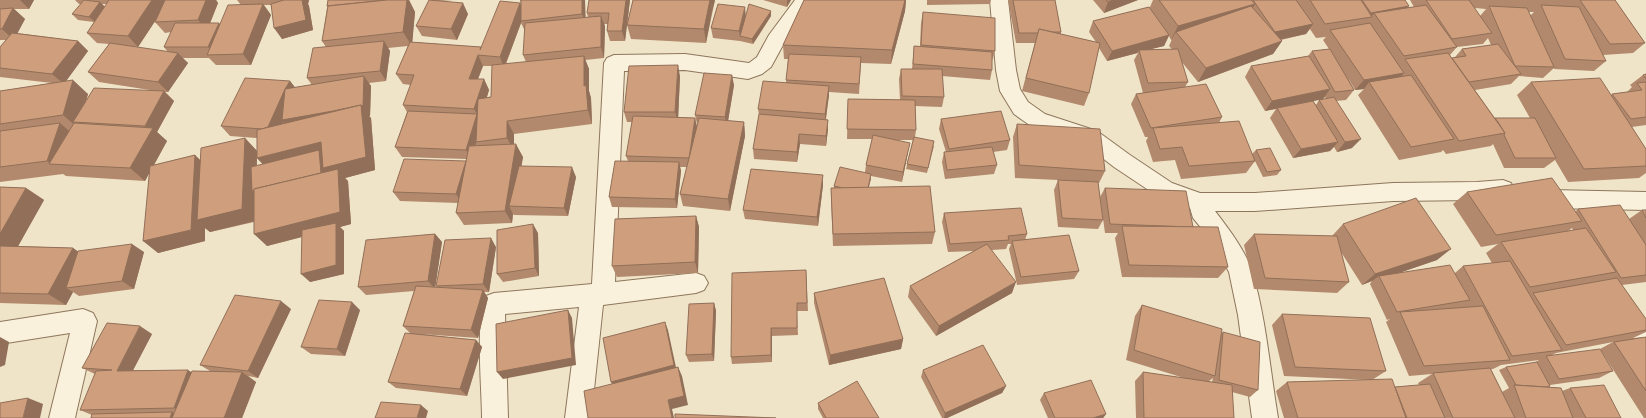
<svg xmlns="http://www.w3.org/2000/svg" width="1646" height="418" font-family="'Libre Baskerville',serif">
	<style>
		.lines { fill: none; stroke-linecap: round; stroke-linejoin: round }
		.minor-casing { stroke: #8d765c; stroke-width: 2 }
		.minor { fill: #faf1dc; fill-rule: evenodd }
		.wall { fill: #b2896c; fill-rule: evenodd }
		.shaded-wall { fill: #916f58 }
		.building { fill: #cf9f7d; stroke: #916f58 }
	</style>
	<rect width="100%" height="100%" fill="#f0e4c8"/>
	<g class="lines">
		<defs>
			<g id="minor">
				<path d="M795,0H814L783,45L771,67L762,74L748,79L685,70L624,71L615,282L696,273L704,276L708,283L704,290L696,293L603,305L591,418H565L579,307L505,314L508,418H482C482,389 475,320 486,296L494,293L592,284L604,63L607,58L614,55L685,54L749,63L757,57L769,35Z"/>
				<path d="M990,0H1008L1016,70L1020,89L1028,102L1045,114L1097,131L1130,155L1172,183L1200,193H1255L1393,183L1477,182L1503,180L1511,183L1514,189L1511,195L1503,198L1477,200L1393,201L1255,211H1215C1228,228 1245,250 1252,271C1266,318 1270,369 1278,418H1252L1238,315L1229,272L1213,242L1193,218L1190,208L1156,195L1114,167L1083,143L1031,126L1014,114L1000,91L996,70Z"/>
				<polygon points="1550,190 1646,192 1646,210 1550,208 1542,206 1539,199 1542,192"/>
				<polygon points="1581,239 1589,242 1646,331 1646,362 1637,359 1609,316 1573,256 1570,249 1573,242"/>
				<polygon points="83,309 93,313 97,321 75,418 49,418 70,333 0,344 0,322"/>
			</g>
		</defs>
		<use href="#minor" class="minor-casing"/>
		<use href="#minor" class="minor"/>
	</g>
	<g class="wall">
		<path d="M0,0H34L29,9H14L25,19L17,33L78,41L88,51L66,81L88,94L86,101L156,91L99,82L88,72L109,44L97,43L87,33L94,22L78,20L72,14L81,4H79L75,0H216L218,3L210,23L220,24L241,5L237,0H309L308,4L309,6L313,30L282,39L271,5H264L271,15L251,65H216L209,58H182L188,63L168,92H165L174,101L157,132L167,141L154,165L195,155L200,160L245,138L257,151V166L263,164L257,158V138L230,136L221,126L290,81L295,88L312,85L307,78L326,47L322,41L327,8V6L328,0H409L415,12L412,42L481,47V48L520,3L521,5L520,0H585V17H588L587,13L630,0L625,41H610L607,31L608,24H604L605,26L604,58L585,60L589,69V91L591,98L592,124L514,134V145L523,157L521,166L576,177L568,216L514,215L513,214L512,223L464,225L456,213L458,203L400,201L393,192L466,161V159L402,157L395,147L407,112L403,105L411,85L403,84L396,74L408,46L388,48L390,51L386,81L369,83L371,86L370,116H369L371,118L375,170L345,178L348,181L351,224L340,227L344,231V274L310,282L302,237L267,246L254,222L210,232L205,228V241L158,253L149,173L145,181L66,176L63,174L0,182V91L52,83L0,77V47L6,40H0ZM102,4H107L105,7ZM158,17L155,22L165,33L171,32L164,47L168,52L128,46L138,47ZM521,23L525,31L523,55L526,62L506,64ZM483,66H492L491,97H487L489,90L484,79H478Z"/>
		<polygon points="429,0 453,0 439,1 468,14 457,40 422,36 416,26"/>
		<polygon points="633,0 715,0 706,43 631,39 627,25"/>
		<polygon points="763,0 791,0 787,7"/>
		<polygon points="804,0 906,0 905,11 891,64 861,63 859,94 829,92 826,119 828,120 828,129 826,146 800,144 797,162 754,159 753,149 759,115 758,109 786,83 788,59 784,59 783,45"/>
		<polygon points="927,0 991,0 990,4 927,5"/>
		<path d="M1008,0H1055L1061,32V34L1096,42L1089,32L1093,21L1150,7L1153,0H1405L1408,7H1414L1410,0H1615L1645,43L1633,53L1603,55L1606,61L1594,71L1554,69V68L1543,78L1519,76L1511,84L1475,90L1495,118H1530L1517,95L1531,82L1611,95L1612,94L1627,92L1632,87L1630,85L1643,75L1646,74V125L1632,127L1646,149V173L1639,178L1568,182L1555,160L1544,168H1504L1493,144L1491,146L1446,154L1443,150L1441,152L1399,160L1358,95L1364,89L1355,90L1348,78L1354,90L1346,100L1336,101L1352,148L1337,152L1334,147L1330,151L1293,158L1270,118L1276,109L1265,111L1245,77L1251,66L1308,56L1312,51L1329,49L1323,40L1326,37L1316,38L1310,29L1306,34L1281,40L1282,41L1273,54L1198,82L1181,61L1188,82L1185,87L1222,117L1219,123L1252,154L1256,150L1281,170L1277,175L1263,177L1255,161L1246,173L1181,179L1175,160L1153,162L1146,141L1148,137H1145L1131,104L1136,94L1148,93H1143L1134,60L1138,53L1107,61L1099,48L1089,93L1084,106L1022,91L1035,43H1016ZM1475,8L1486,9L1480,16ZM1529,12H1534L1530,16ZM1169,36L1171,40L1172,39L1169,46L1172,49H1150L1164,46ZM1488,38L1491,45L1462,49L1455,57L1452,58L1450,55L1457,47L1483,44ZM1325,97L1326,99L1319,100L1316,105L1313,101L1323,99Z"/>
		<polygon points="1093,0 1138,0 1104,13"/>
		<polygon points="923,12 995,51 992,61 992,70 990,80 942,76 944,97 942,107 915,106 916,130 915,137 934,146 927,173 906,169 913,140 895,140 908,152 902,182 871,176 868,188 935,232 932,244 833,246 831,200 831,188 834,188 834,186 865,172 866,165 872,139 847,139 848,99 900,100 899,79 901,69 912,69 914,46 920,46 921,23"/>
		<polygon points="771,16 753,44 740,41 713,38 711,28"/>
		<polygon points="680,76 678,117 695,118 696,126 697,124 695,115 734,85 728,121 744,122 745,136 730,211 683,206 680,194 687,167 680,167 681,171 677,208 612,207 609,197 628,161 626,156 632,122 627,122 624,112"/>
		<polygon points="941,119 1010,140 1007,150 993,152 997,165 994,174 945,179 942,162 944,152 946,152 939,129"/>
		<polygon points="1017,124 1105,171 1099,183 1098,183 1103,220 1098,229 1058,227 1054,190 1058,180 1015,178 1013,137"/>
		<polygon points="823,185 818,226 745,219 743,210"/>
		<polygon points="0,187 26,188 44,200 18,246 73,248 77,251 144,252 134,289 79,296 73,292 66,305 0,303"/>
		<polygon points="1105,188 1193,227 1228,267 1218,278 1122,277 1115,238 1118,233 1105,233 1100,197"/>
		<path d="M1467,192L1576,211L1578,209L1629,219L1642,210H1646V282L1622,285L1646,319V332L1633,338L1646,337V418H1644L1600,349L1613,342L1556,353L1552,355L1613,371L1599,378L1550,385V386L1549,387L1562,391L1570,388L1621,418H1284L1276,391L1287,382L1370,380L1284,376L1272,325L1282,314L1386,371L1372,380L1395,387L1419,385L1418,383L1432,374L1409,376L1386,322L1390,319L1387,320L1370,284L1372,281L1362,285L1341,252L1349,282L1337,293L1254,289L1244,245L1254,234L1332,236L1343,224L1437,260L1399,273H1455L1463,266L1492,263L1486,253L1498,244L1481,247L1453,204ZM1572,228L1573,230L1568,231ZM1539,360L1534,363L1506,367L1499,370L1509,388L1502,392L1491,369H1493L1501,365Z"/>
		<polygon points="944,213 1027,234 1025,240 1079,271 1074,279 1017,285 1009,249 1011,244 1008,244 1006,249 992,250 1012,293 936,336 908,297 910,286 974,251 948,252 942,222"/>
		<polygon points="696,216 699,227 698,273 617,277 612,266"/>
		<polygon points="538,233 539,276 503,282 497,274"/>
		<polygon points="435,234 442,242 435,287 437,287 436,286 496,247 489,292 484,292 488,298 478,338 420,334 476,340 482,347 467,396 396,388 388,382 410,333 403,326 414,291 366,295 358,287"/>
		<polygon points="806,270 808,311 797,311 798,335 772,336 772,362 732,364 731,357"/>
		<polygon points="814,293 903,339 901,349 829,365 814,303"/>
		<polygon points="714,303 716,311 714,361 689,362 686,355"/>
		<path d="M1142,305L1221,334L1223,332L1258,390L1250,397L1232,392L1234,418H1136L1135,381L1143,372L1184,378L1126,360L1135,316ZM1213,378L1212,382L1209,381Z"/>
		<polygon points="291,309 258,378 248,376 256,382 242,418 91,418 92,415 80,410 95,374 82,368 152,334 133,370 191,372 210,371 200,365"/>
		<polygon points="360,310 345,356 311,354 301,347"/>
		<polygon points="923,370 1006,386 1002,393 947,418 942,418 921,377"/>
		<polygon points="1044,393 1106,414 1103,418 1048,418 1040,400"/>
		<polygon points="818,403 879,418 823,418 818,409"/>
	</g>
	<g class="shaded-wall">
		<polygon points="20,0 34,0 29,9"/>
		<polygon points="152,0 166,0 168,1 138,47 128,36"/>
		<polygon points="206,0 216,0 218,3 207,31 198,20"/>
		<polygon points="302,0 309,0 308,4 309,6 313,30 282,39 274,28"/>
		<polygon points="402,0 409,0 415,12 412,46 403,32"/>
		<polygon points="582,0 585,0 586,25 582,14"/>
		<polygon points="626,0 630,0 625,41 622,31"/>
		<polygon points="710,0 711,0 712,11 706,43 704,29"/>
		<polygon points="711,0 715,0 712,11 711,1"/>
		<polygon points="787,0 791,0 787,7"/>
		<polygon points="905,0 906,0 905,11 891,64 892,50"/>
		<polygon points="1113,0 1138,0 1104,13 1108,2"/>
		<polygon points="100,2 106,8 95,22 89,17"/>
		<polygon points="463,3 468,14 457,40 451,29"/>
		<polygon points="520,3 525,13 521,21 521,23 504,68 500,57"/>
		<polygon points="263,4 271,15 251,65 243,54"/>
		<polygon points="1255,4 1246,18 1176,32 1172,39 1171,40 1178,26"/>
		<polygon points="1409,6 1401,17 1374,13 1371,17 1368,17 1371,13"/>
		<polygon points="745,7 746,18 740,36 739,31"/>
		<polygon points="13,8 25,19 14,40 2,29"/>
		<polygon points="771,11 771,16 753,44 752,39"/>
		<polygon points="601,16 605,26 604,58 601,47"/>
		<polygon points="219,23 228,34 215,55 208,47"/>
		<polygon points="1313,24 1306,34 1268,42 1274,32"/>
		<polygon points="1169,35 1164,46 1140,52 1139,50 1137,53 1107,61 1112,51"/>
		<polygon points="78,41 88,51 64,84 52,74"/>
		<polygon points="384,41 390,51 386,81 380,71"/>
		<polygon points="1282,41 1273,54 1198,82 1206,68"/>
		<polygon points="178,53 188,63 168,92 158,82"/>
		<polygon points="478,55 483,66 474,89 469,79"/>
		<polygon points="584,56 589,69 589,91 591,98 592,124 588,110 584,86"/>
		<polygon points="678,65 680,76 678,122 675,112"/>
		<polygon points="1404,73 1395,83 1369,82 1364,89 1355,90 1364,80"/>
		<polygon points="732,75 734,85 727,127 725,117"/>
		<polygon points="364,76 371,86 370,116 369,116 371,118 375,170 345,178 348,181 351,224 340,227 344,231 344,274 310,282 301,274 336,228 267,246 254,234 255,221 210,232 205,228 205,241 158,253 143,241 195,155 208,168 245,138 257,151 256,190 269,171 257,158 321,142 366,157 290,130 283,122 276,139 267,129 285,89"/>
		<polygon points="484,79 489,90 480,119 476,142 476,143 472,160 466,150 477,114 474,109"/>
		<polygon points="73,80 88,94 80,123 73,122 79,127 78,128 63,115"/>
		<polygon points="290,81 298,91 285,89"/>
		<polygon points="829,86 829,96 825,124 825,114"/>
		<polygon points="1330,89 1323,99 1265,111 1272,101"/>
		<polygon points="164,91 174,101 157,132 167,141 145,181 130,168 151,131 145,126"/>
		<polygon points="695,118 697,127 689,158"/>
		<polygon points="828,120 828,129 826,146 826,136"/>
		<polygon points="507,121 514,134 514,151 507,138"/>
		<polygon points="744,122 745,136 730,211 728,199"/>
		<polygon points="60,123 76,137 51,164 47,161"/>
		<polygon points="799,134 800,144 797,162 797,152"/>
		<polygon points="1361,139 1352,148 1337,152 1345,142"/>
		<polygon points="1338,142 1330,151 1293,158 1301,149"/>
		<polygon points="910,143 908,152 902,182 903,172"/>
		<polygon points="516,144 523,157 515,206 509,206 513,214 512,223 505,211"/>
		<polygon points="466,161 462,203 456,194"/>
		<polygon points="679,162 681,171 677,208 675,199"/>
		<polygon points="572,167 576,177 568,216 564,208"/>
		<polygon points="871,174 871,179 866,198 866,193"/>
		<polygon points="823,175 823,185 818,226 817,217"/>
		<polygon points="26,188 44,200 12,257 0,249 0,234"/>
		<polygon points="696,216 699,227 698,273 695,262"/>
		<polygon points="533,224 538,233 539,276 535,268"/>
		<polygon points="435,234 442,242 435,289 428,281"/>
		<polygon points="491,238 496,247 489,292 483,284"/>
		<polygon points="132,244 144,252 134,289 122,281"/>
		<polygon points="73,248 90,260 66,288 73,292 66,305 48,294"/>
		<polygon points="1451,249 1437,260 1381,279 1379,276 1372,281 1362,285 1375,274"/>
		<polygon points="1016,282 1012,293 936,336 939,326"/>
		<polygon points="483,290 488,298 478,338 471,330"/>
		<polygon points="281,301 291,309 258,378 248,371"/>
		<polygon points="352,302 360,310 345,356 337,349"/>
		<polygon points="714,303 716,311 714,361 712,354"/>
		<polygon points="568,310 572,318 576,365 503,379 497,372"/>
		<polygon points="665,322 668,330 677,372 615,389 611,382"/>
		<polygon points="140,326 152,334 129,378 117,371"/>
		<polygon points="771,328 772,336 772,362 771,355"/>
		<polygon points="0,337 9,342 5,365 0,367"/>
		<polygon points="903,339 901,349 829,365 830,355"/>
		<polygon points="476,340 482,347 467,396 460,389"/>
		<polygon points="678,367 682,376 688,405 672,409 674,418 672,418 668,400"/>
		<polygon points="188,370 199,377 186,414 174,408"/>
		<polygon points="242,372 256,382 242,418 224,418"/>
		<polygon points="1006,386 1002,393 947,418 944,418 945,413"/>
		<polygon points="28,398 43,404 40,418 23,418"/>
		<polygon points="421,405 428,411 426,418 417,418"/>
		<polygon points="172,412 184,418 170,418"/>
		<polygon points="1106,414 1103,418 1093,418"/>
	</g>
	<g class="building">
		<polygon points="84,0 100,2 89,17 72,14"/>
		<polygon points="109,0 152,0 128,36 87,33"/>
		<polygon points="165,0 206,0 198,20 155,22"/>
		<polygon points="284,0 302,0 306,20 274,28 271,4"/>
		<polygon points="328,0 387,0 327,6"/>
		<polygon points="387,0 407,0 403,32 322,41 328,6"/>
		<polygon points="429,0 463,3 451,29 416,26"/>
		<polygon points="521,0 582,0 582,14 521,21"/>
		<polygon points="589,0 626,0 622,31 607,31 609,13 587,13"/>
		<polygon points="633,0 710,0 704,29 627,25"/>
		<polygon points="804,0 905,0 892,50 783,45"/>
		<polygon points="1013,0 1055,0 1061,32 1053,32 1039,29 1038,33 1019,33"/>
		<polygon points="1106,0 1113,0 1108,2"/>
		<polygon points="1159,0 1251,0 1255,4 1178,26"/>
		<polygon points="1253,0 1296,0 1313,24 1275,32"/>
		<polygon points="1310,0 1361,0 1372,17 1325,24"/>
		<polygon points="1362,0 1405,0 1409,6 1371,13"/>
		<polygon points="1426,0 1469,0 1492,33 1452,39"/>
		<polygon points="1580,0 1615,0 1645,43 1610,44"/>
		<polygon points="500,1 520,3 500,57 478,55 469,79 484,79 474,109 403,105 414,75 396,74 410,42 481,47 480,50"/>
		<polygon points="263,4 243,54 207,55 228,5"/>
		<polygon points="718,4 745,7 739,31 711,28"/>
		<polygon points="749,4 771,11 752,39 740,36"/>
		<polygon points="1426,5 1457,47 1404,56 1374,13"/>
		<polygon points="1541,5 1579,7 1606,61 1565,59"/>
		<polygon points="1251,6 1282,41 1206,68 1176,32"/>
		<polygon points="1489,6 1527,8 1554,67 1515,66"/>
		<polygon points="1149,7 1169,35 1112,51 1093,21"/>
		<polygon points="13,8 2,29 0,29 0,9"/>
		<polygon points="923,12 995,18 995,51 921,45"/>
		<polygon points="601,16 601,47 523,55 525,23"/>
		<polygon points="175,23 219,23 208,47 164,47"/>
		<polygon points="1370,23 1404,73 1364,80 1330,30"/>
		<polygon points="1039,29 1100,43 1089,93 1026,78"/>
		<polygon points="12,33 78,41 52,74 0,68 0,47"/>
		<polygon points="384,41 380,71 307,78 313,48"/>
		<polygon points="110,43 178,53 158,82 88,72"/>
		<polygon points="1498,44 1521,74 1469,82 1452,58 1466,56 1462,49"/>
		<polygon points="914,46 992,52 992,70 913,64"/>
		<polygon points="1178,49 1188,82 1148,83 1139,50"/>
		<polygon points="1330,49 1354,90 1335,92 1312,51"/>
		<polygon points="1448,53 1505,133 1459,141 1405,59"/>
		<polygon points="789,54 861,57 859,84 786,80"/>
		<polygon points="584,56 584,86 586,85 588,110 507,121 507,138 476,142 478,99 491,97 492,65"/>
		<polygon points="1309,56 1330,89 1272,101 1251,66"/>
		<polygon points="678,65 675,112 624,112 629,66"/>
		<polygon points="901,69 942,69 944,97 902,96"/>
		<polygon points="704,73 732,75 725,117 695,115"/>
		<polygon points="1646,74 1646,79 1643,75"/>
		<polygon points="1411,75 1454,139 1411,147 1369,82"/>
		<polygon points="364,76 363,106 362,106 361,105 333,111 282,120 285,89 268,127 262,129 221,126 245,78 290,81 285,89"/>
		<polygon points="1600,78 1646,149 1646,166 1584,169 1531,82"/>
		<polygon points="73,80 63,115 0,124 0,91"/>
		<polygon points="763,81 829,86 825,114 758,109"/>
		<polygon points="1646,82 1646,117 1631,119 1612,94 1642,90 1637,83"/>
		<polygon points="1206,84 1222,117 1151,128 1136,94"/>
		<polygon points="94,88 164,91 145,126 73,122"/>
		<polygon points="1334,97 1361,139 1345,142 1319,100"/>
		<polygon points="848,99 915,100 916,130 847,129"/>
		<polygon points="1313,101 1338,142 1301,149 1277,108"/>
		<polygon points="361,105 366,157 323,168 321,142 257,158 257,130"/>
		<polygon points="408,111 477,114 466,150 395,147"/>
		<polygon points="1001,111 1010,140 949,149 941,119"/>
		<polygon points="759,114 828,120 826,136 799,134 797,152 753,149"/>
		<polygon points="633,116 695,118 690,152 689,158 626,156"/>
		<polygon points="699,118 744,122 728,199 680,194"/>
		<polygon points="1495,118 1535,118 1556,158 1515,158 1504,135 1505,133 1498,122"/>
		<polygon points="1239,121 1255,161 1189,166 1182,147 1160,149 1153,128"/>
		<polygon points="60,123 47,161 0,167 0,131"/>
		<polygon points="74,123 153,128 130,168 49,164"/>
		<polygon points="1017,124 1100,129 1105,171 1019,165"/>
		<polygon points="873,135 910,143 903,172 866,165"/>
		<polygon points="914,137 934,141 928,168 907,164"/>
		<polygon points="245,138 242,209 197,220 201,148"/>
		<polygon points="516,144 505,211 456,213 469,146"/>
		<polygon points="992,147 997,165 947,170 944,152"/>
		<polygon points="1270,148 1281,170 1267,172 1256,150"/>
		<polygon points="319,150 321,173 254,189 254,191 252,191 251,167"/>
		<polygon points="195,155 191,230 143,241 150,166"/>
		<polygon points="404,159 466,161 456,194 393,192"/>
		<polygon points="615,161 679,162 675,199 609,197"/>
		<polygon points="519,166 572,167 564,208 509,206"/>
		<polygon points="840,167 871,174 868,188 843,188 834,186"/>
		<polygon points="338,169 340,212 254,234 254,189"/>
		<polygon points="751,169 823,175 817,217 743,210"/>
		<polygon points="1552,178 1582,221 1496,235 1467,192"/>
		<polygon points="1058,180 1098,182 1103,220 1062,218"/>
		<polygon points="930,186 935,232 833,234 831,188"/>
		<polygon points="0,187 26,188 0,234"/>
		<polygon points="1105,188 1186,191 1193,227 1110,224"/>
		<polygon points="1416,198 1451,249 1375,274 1343,224"/>
		<polygon points="1620,205 1646,245 1646,275 1621,278 1578,209"/>
		<polygon points="1021,208 1027,234 1008,236 1009,240 950,244 944,213"/>
		<polygon points="1642,210 1646,210 1646,218"/>
		<polygon points="696,216 695,262 612,266 615,219"/>
		<polygon points="336,223 336,265 301,274 302,230"/>
		<polygon points="533,224 535,268 497,274 497,230"/>
		<polygon points="1122,226 1218,227 1228,267 1129,265"/>
		<polygon points="1586,228 1616,272 1530,287 1501,242"/>
		<polygon points="435,234 428,281 358,287 366,240"/>
		<polygon points="1254,234 1337,236 1349,282 1265,278"/>
		<polygon points="1069,235 1079,271 1021,277 1012,241"/>
		<polygon points="491,238 483,284 436,286 445,240"/>
		<polygon points="132,244 122,281 66,288 78,251"/>
		<polygon points="987,244 1016,282 939,326 910,286"/>
		<polygon points="0,246 73,248 48,294 0,293"/>
		<polygon points="1510,261 1562,350 1512,356 1463,266"/>
		<polygon points="1450,265 1470,300 1397,312 1379,276"/>
		<polygon points="806,270 807,303 797,303 797,328 771,328 771,355 731,357 732,273"/>
		<polygon points="884,278 903,339 830,355 814,293"/>
		<polygon points="1617,278 1646,319 1646,330 1566,345 1533,293"/>
		<polygon points="416,286 483,290 471,330 403,326"/>
		<polygon points="235,295 281,301 248,371 200,365"/>
		<polygon points="319,300 352,302 337,349 301,347"/>
		<polygon points="714,303 712,354 686,355 689,304"/>
		<polygon points="1142,305 1222,329 1215,376 1134,350"/>
		<polygon points="1483,306 1510,360 1424,366 1400,312"/>
		<polygon points="568,310 572,358 497,372 496,324"/>
		<polygon points="1282,314 1370,318 1386,371 1295,367"/>
		<polygon points="665,322 674,365 611,382 603,338"/>
		<polygon points="107,323 140,326 117,371 188,370 174,408 80,410 96,371 112,370 82,368"/>
		<polygon points="1223,332 1260,342 1258,390 1219,380"/>
		<polygon points="405,333 476,340 460,389 388,382"/>
		<polygon points="1646,337 1646,391 1614,342"/>
		<polygon points="983,345 1006,386 945,413 923,370"/>
		<polygon points="1600,349 1613,371 1559,379 1546,356"/>
		<polygon points="1537,362 1550,386 1546,387 1516,385 1506,367"/>
		<polygon points="678,367 684,396 668,400 672,418 588,418 584,391"/>
		<polygon points="1490,368 1515,418 1453,418 1433,373"/>
		<polygon points="192,371 242,372 224,418 172,418"/>
		<polygon points="1143,372 1232,385 1234,418 1144,418"/>
		<polygon points="1392,379 1406,418 1298,418 1287,382"/>
		<polygon points="1091,380 1106,414 1093,418 1055,418 1044,393"/>
		<polygon points="857,381 879,418 826,418 818,403"/>
		<polygon points="1430,384 1445,418 1407,418 1395,387"/>
		<polygon points="1514,385 1561,388 1573,418 1526,418"/>
		<polygon points="1604,385 1621,418 1586,418 1570,388"/>
		<polygon points="28,398 23,418 0,418 0,403"/>
		<polygon points="381,402 421,405 417,418 375,418"/>
		<polygon points="172,412 170,418 91,418 92,414"/>
		<polygon points="675,414 776,418 675,418"/>
	</g>
</svg>
